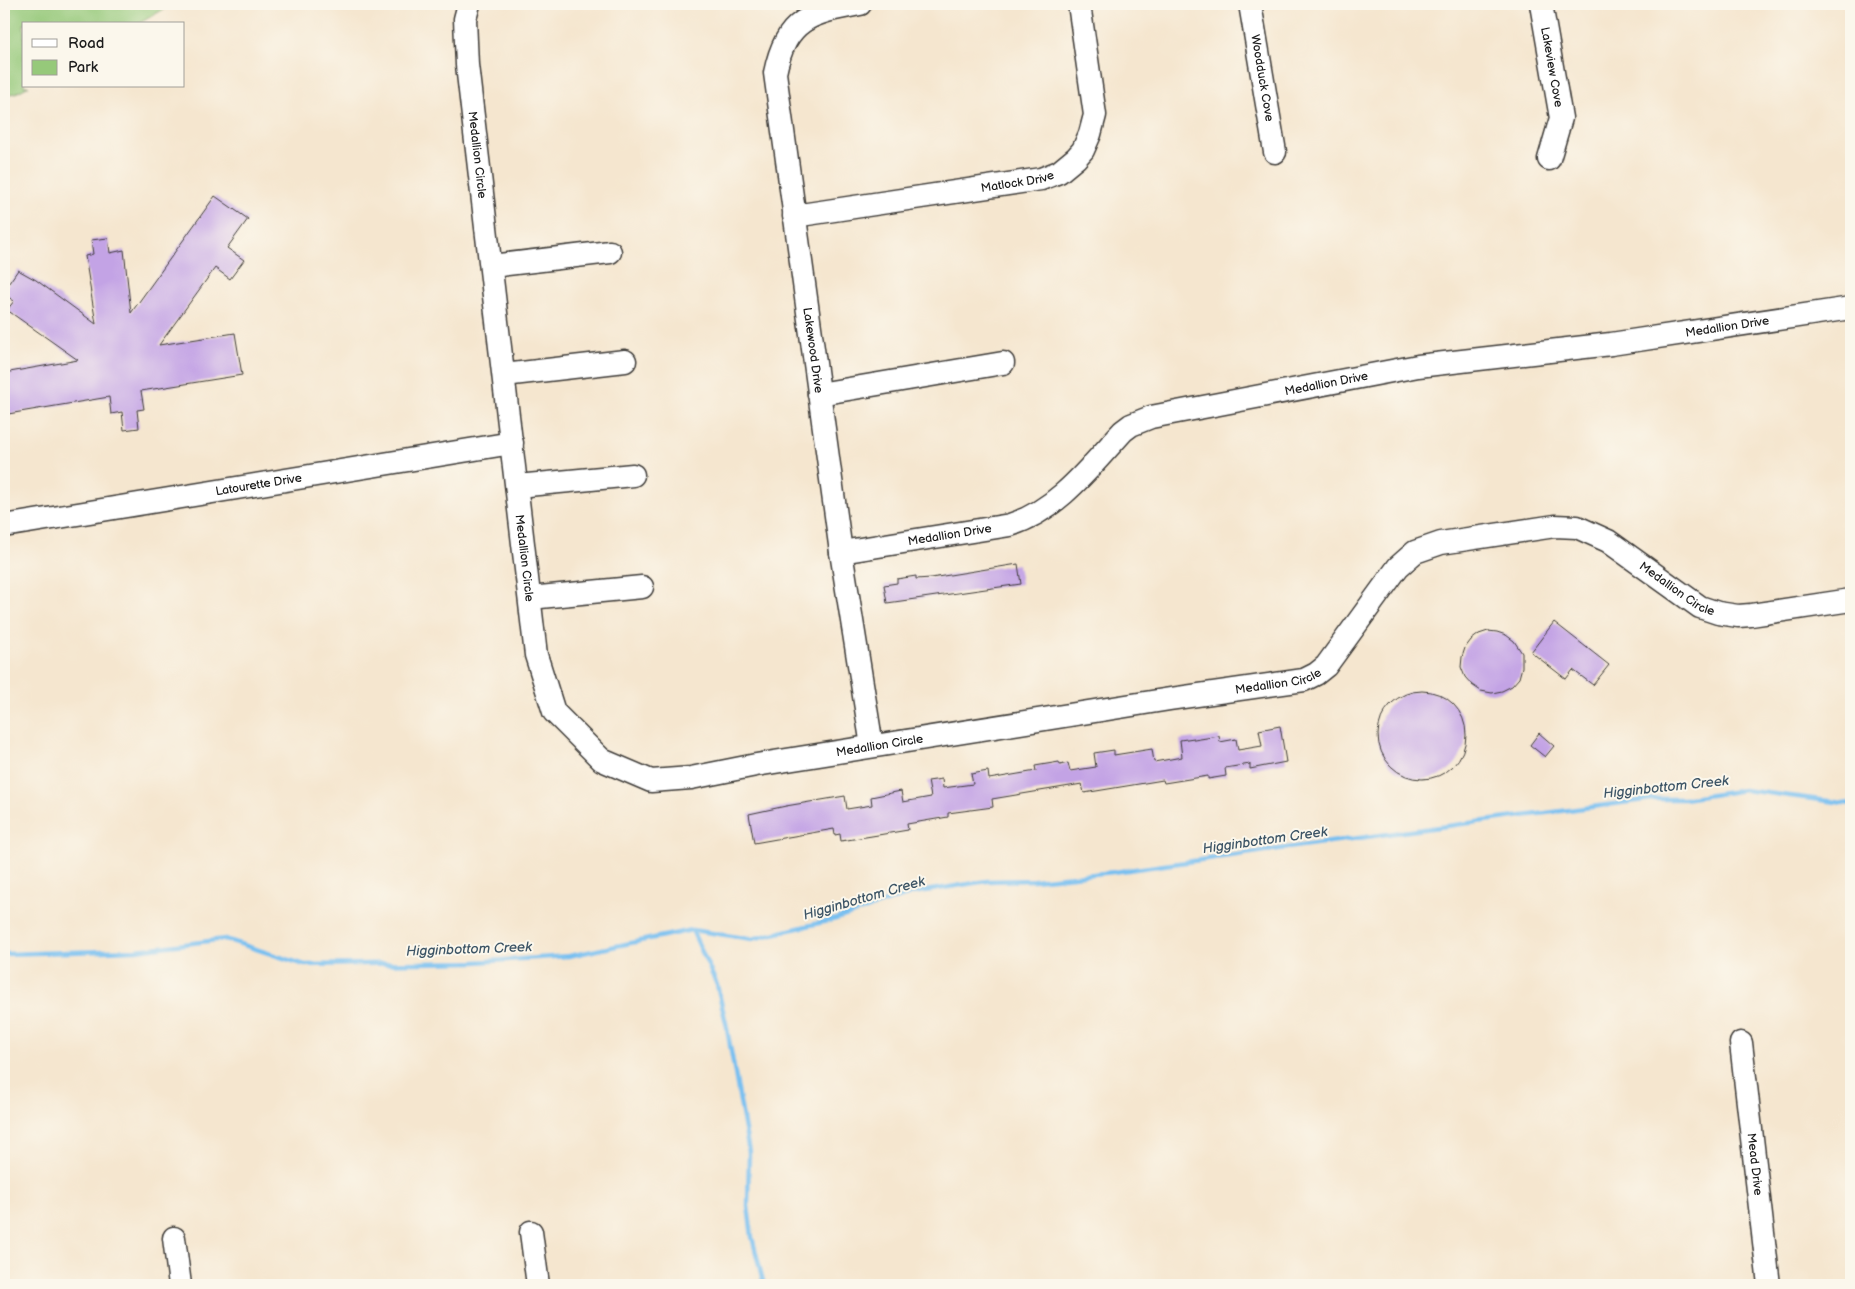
<svg xmlns="http://www.w3.org/2000/svg" width="1855" height="1289" font-family="'Balsamiq Sans',sans-serif">
	<style>
		.green { fill: #96c97a; stroke: #59724b }
		.lines { fill: none; stroke-linecap: round; stroke-linejoin: round }
		.stream { stroke: #79c0f0; stroke-width: 4.5 }
		.building { fill: #c3a3e5 }
		.minor-casing { stroke: #3d3a37; stroke-width: 25 }
		.minor { stroke: #fff; stroke-width: 22 }
		.labels { text-anchor: middle; dominant-baseline: central; stroke-width: 4; stroke-linejoin: round; paint-order: stroke }
		.street-label { font-size: 12px; fill: #1c1c1c; stroke: #fbf7ec }
		.water-label { font-size: 14px; font-style: italic; fill: #3d5566; stroke: #fbf7ec }
	</style>
	<rect width="100%" height="100%" fill="#fbf7ec"/>
	<filter id="ink" filterUnits="userSpaceOnUse"><feTurbulence type="fractalNoise" baseFrequency=".02" numOctaves="2"/><feDisplacementMap in="SourceGraphic" scale="10" xChannelSelector="R" yChannelSelector="G"/><feConvolveMatrix kernelMatrix="1 2 1 2 8 2 1 2 1" color-interpolation-filters="sRGB"/></filter>
	<filter id="wash" filterUnits="userSpaceOnUse"><feTurbulence type="fractalNoise" baseFrequency=".0096" numOctaves="4" result="noise"/><feDisplacementMap in="SourceGraphic" scale="20" xChannelSelector="R" yChannelSelector="G"/><feGaussianBlur stdDeviation="1.12" result="paint"/><feColorMatrix in="noise" values="0 0 0 0 0 0 0 0 0 0 0 0 0 0 0 0 0 1.4 0 .05"/><feComposite in="paint" operator="in"/></filter>
	<g filter="url(#wash)">
		<rect width="100%" height="100%" fill="#f5e6cf"/>
		<polygon class="green" points="4,4 173,4 138,24 24,24 24,86 29,86 16,93 4,95"/>
		<g class="lines">
			<g class="stream">
				<polyline points="692,930 717,985 726,1023 749,1152 748,1206 752,1237 764,1285"/>
				<polyline points="4,954 137,950 225,939 305,965 475,962 569,956 692,930 752,939 836,919 913,893 987,881 1034,880 1114,872 1424,829 1652,799 1684,799 1744,790 1851,804"/>
			</g>
		</g>
		<g id="blocks">
			<g class="building">
				<polygon points="215,196 248,219 227,248 244,260 230,279 215,268 159,345 235,333 242,375 141,391 144,409 137,410 139,428 124,430 122,412 111,414 109,397 8,414 4,387 4,373 78,360 7,310 14,301 4,294 4,290 18,270 36,280 96,324 85,256 93,254 91,240 108,238 110,253 124,250 131,313"/>
				<polygon points="1018,564 1021,584 887,603 884,585 897,583 897,579 916,576 916,579 931,578"/>
				<polygon points="1554,622 1609,665 1593,685 1573,670 1566,679 1531,652"/>
				<polygon points="1488,631 1497,632 1506,635 1514,641 1522,653 1522,667 1519,678 1512,686 1502,691 1492,693 1481,691 1472,685 1465,677 1461,667 1462,657 1465,648 1471,640 1479,634"/>
				<circle cx="1422" cy="735" r="44"/>
				<polygon points="1280,726 1286,762 1250,769 1250,764 1225,768 1226,776 1208,779 1208,776 1164,783 1163,780 1084,793 1082,784 992,799 993,807 948,813 948,817 907,824 908,830 878,835 841,841 840,834 835,835 834,829 754,843 749,814 786,806 845,796 847,809 872,805 871,797 901,791 903,802 931,797 928,781 942,779 943,788 973,784 971,774 988,771 989,779 1036,771 1035,766 1059,762 1060,765 1068,763 1070,771 1096,767 1094,753 1114,750 1114,755 1152,749 1154,762 1182,757 1180,740 1194,738 1194,740 1219,736 1220,742 1236,739 1238,750 1262,746 1259,730"/>
				<polygon points="1539,733 1554,746 1545,757 1530,745"/>
			</g>
		</g>
	</g>
	<g filter="url(#ink)">
		<use href="#blocks" fill-opacity="0" stroke="#3d3a37" stroke-width="1"/>
		<g class="lines">
			<defs>
				<g id="minor">
					<path id="s1" d="M469,4L465,19L467,65L536,655L554,712L602,760L651,781L691,778L756,765L1170,699L1304,680L1316,674L1326,666L1398,567L1415,552L1441,543L1555,526L1577,527L1608,541L1700,607L1718,613L1738,616L1751,615L1851,600"/>
					<path id="s2" d="M860,4C810,13 786,19 775,73L841,552L872,746"/>
					<path id="s3" d="M1250,4L1275,152"/>
					<path id="s4" d="M1541,4L1561,118L1549,159"/>
					<path id="s5" d="M794,216L1041,179L1059,172L1076,158L1083,150L1090,134L1095,115L1079,4"/>
					<polyline points="491,266 610,252"/>
					<polyline points="504,375 625,361"/>
					<polyline points="819,394 1003,363"/>
					<polyline points="517,486 633,475"/>
					<path id="s6" d="M4,526L512,443"/>
					<path id="s7" d="M841,552L1010,525C1058,510 1090,467 1123,431L1131,425L1151,417L1418,366L1611,344L1851,308"/>
					<polyline points="530,598 642,587"/>
					<path id="s8" d="M1741,1043L1769,1285"/>
					<polyline points="531,1232 538,1285"/>
					<polyline points="174,1238 180,1285"/>
				</g>
			</defs>
			<use href="#minor" class="minor-casing"/>
			<use href="#minor" class="minor"/>
		</g>
	</g>
	<g class="labels">
		<g class="street-label">
			<text stroke="none"><textPath href="#s4" startOffset="64">Lakeview Cove</textPath></text>
			<text stroke="none"><textPath href="#s3" startOffset="75">Woodduck Cove</textPath></text>
			<text stroke="none"><textPath href="#s1" startOffset="152">Medallion Circle</textPath></text>
			<text stroke="none"><textPath href="#s5" startOffset="226">Matlock Drive</textPath></text>
			<text stroke="none"><textPath href="#s7" startOffset="935">Medallion Drive</textPath></text>
			<text stroke="none"><textPath href="#s2" startOffset="400">Lakewood Drive</textPath></text>
			<text stroke="none"><textPath href="#s7" startOffset="530">Medallion Drive</textPath></text>
			<text stroke="none"><textPath href="#s6" startOffset="258">Latourette Drive</textPath></text>
			<text stroke="none"><textPath href="#s7" startOffset="110">Medallion Drive</textPath></text>
			<text stroke="none"><textPath href="#s1" startOffset="558">Medallion Circle</textPath></text>
			<text stroke="none"><textPath href="#s1" startOffset="1952">Medallion Circle</textPath></text>
			<text stroke="none"><textPath href="#s1" startOffset="1472">Medallion Circle</textPath></text>
			<text stroke="none"><textPath href="#s1" startOffset="1068">Medallion Circle</textPath></text>
			<text stroke="none"><textPath href="#s8" startOffset="122">Mead Drive</textPath></text>
		</g>
		<g class="water-label">
			<text transform="translate(1666 787) rotate(-6)">Higginbottom Creek</text>
			<text transform="translate(1265 840) rotate(-8)">Higginbottom Creek</text>
			<text transform="translate(864 898) rotate(-16)">Higginbottom Creek</text>
			<text transform="translate(469 949) rotate(-2)">Higginbottom Creek</text>
		</g>
	</g>
	<rect width="1855" height="1289" fill="none" stroke="#fbf7ec" stroke-width="20"/>
	<rect x="22" y="22" width="162" height="65" fill="#fbf7ec" stroke="#a29f99"/>
	<rect x="32" y="39" width="25" height="8" fill="#ffffff" stroke="#a29f99"/>
	<text x="68" y="48" font-size="15" fill="#1c1c1c">Road</text>
	<rect x="32" y="60" width="25" height="15" fill="#96c97a" stroke="#a29f99"/>
	<text x="68" y="72" font-size="15" fill="#1c1c1c">Park</text>
</svg>
